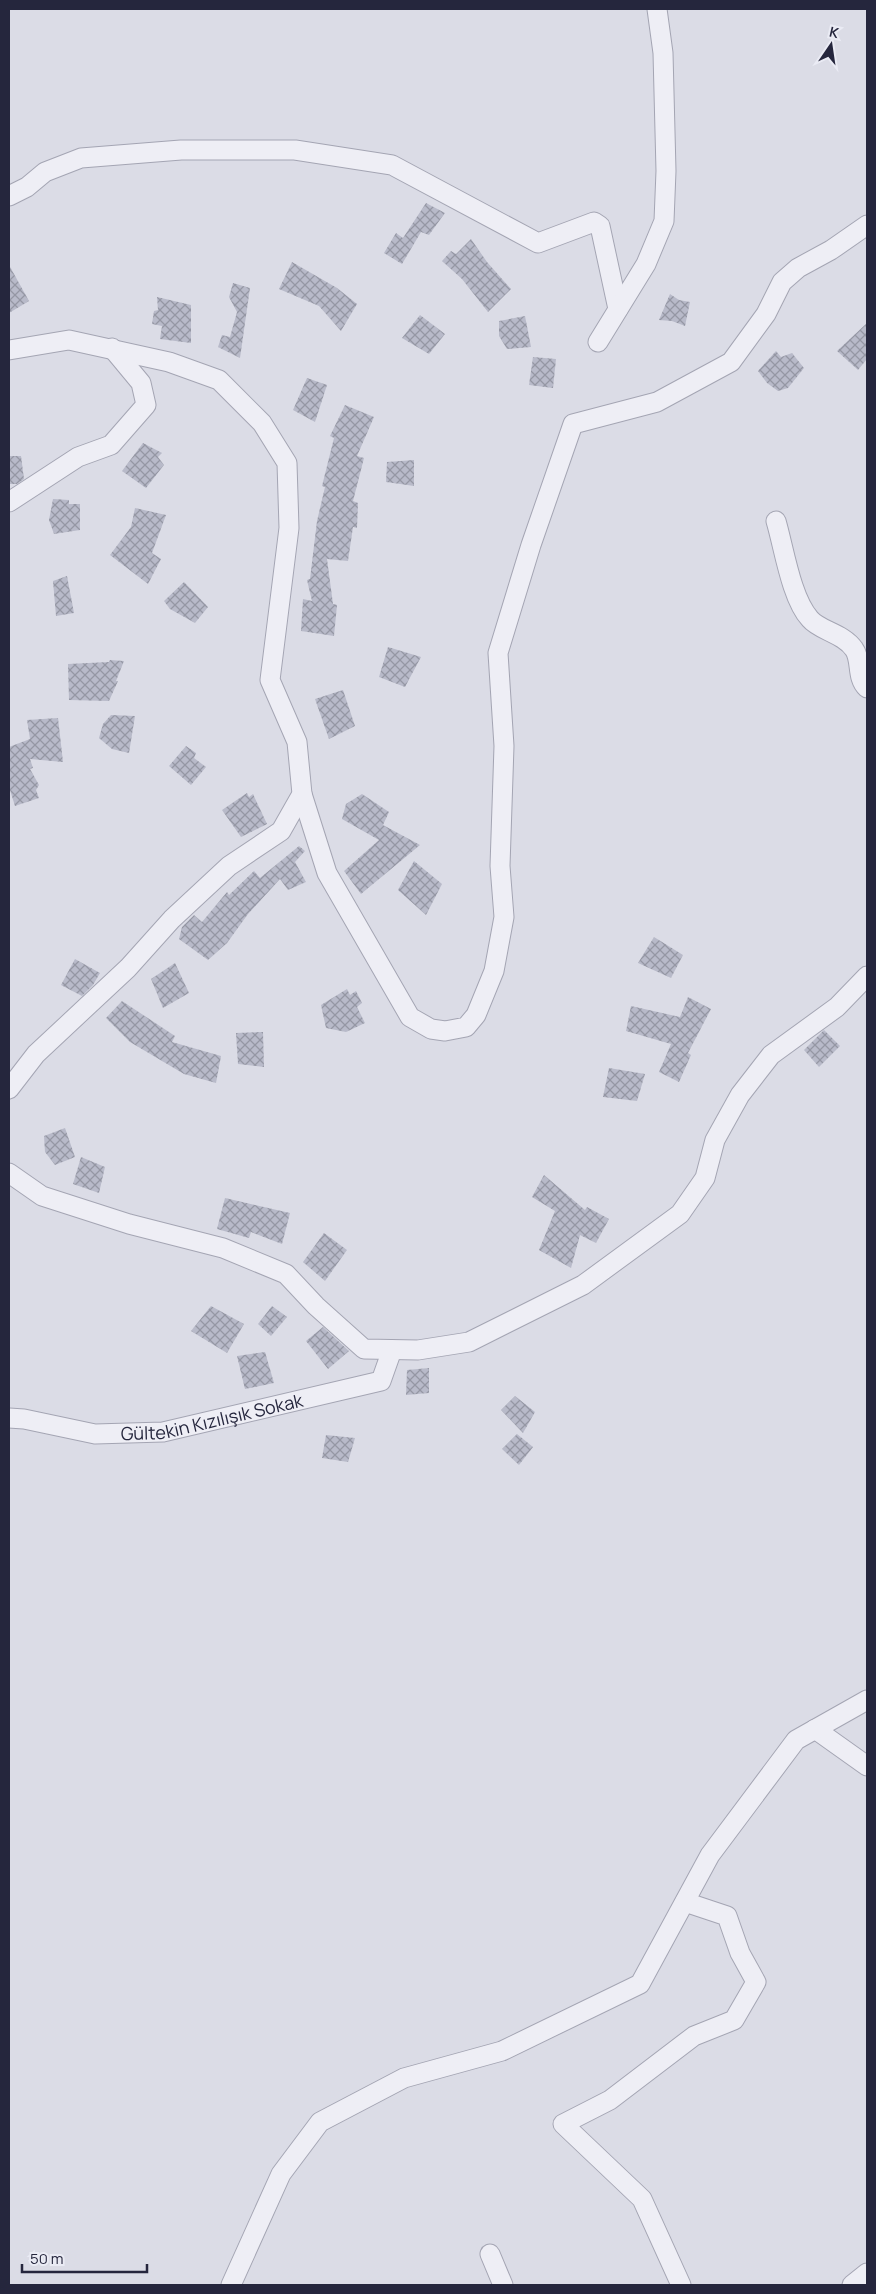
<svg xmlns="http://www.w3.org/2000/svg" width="876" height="2294" font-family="Manrope,sans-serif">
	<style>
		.building { fill: url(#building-cross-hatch) }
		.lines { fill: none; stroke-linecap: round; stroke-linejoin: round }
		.street-casing { stroke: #a4a5b3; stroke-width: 21 }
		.street { stroke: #eeeef5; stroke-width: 19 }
		.labels { text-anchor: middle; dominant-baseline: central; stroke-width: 5; stroke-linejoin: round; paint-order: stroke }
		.street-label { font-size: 18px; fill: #25263d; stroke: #eaebf4 }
	</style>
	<defs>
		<pattern id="building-cross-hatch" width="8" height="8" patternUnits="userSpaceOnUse" patternTransform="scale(1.25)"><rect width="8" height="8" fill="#b8bac9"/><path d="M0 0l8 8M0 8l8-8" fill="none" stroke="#9597a4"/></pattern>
	</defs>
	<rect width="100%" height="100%" fill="#dbdce6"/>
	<g class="building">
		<polygon points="426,203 445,213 429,235 421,232 402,264 384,253 396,233 403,238"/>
		<polygon points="471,239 487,262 511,289 488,312 462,279 442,261 451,251 456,254"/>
		<polygon points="292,262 337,288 357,304 341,331 319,306 279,289"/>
		<polygon points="9,265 29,301 9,313"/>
		<polygon points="233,283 250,288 240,358 218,347 222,335 230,337 237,312 229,297"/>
		<polygon points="670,294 679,300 690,302 685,326 672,321 659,320"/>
		<polygon points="157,297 191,305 191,343 160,339 162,326 152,324 154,311 158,310"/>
		<polygon points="420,315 445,334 429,354 402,338"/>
		<polygon points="525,316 531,347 507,349 499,336 499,321"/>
		<polygon points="867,323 867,359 858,370 837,351"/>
		<polygon points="776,351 781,357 792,353 804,368 788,388 778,391 767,383 758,371"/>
		<polygon points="533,357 556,359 553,388 529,385"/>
		<polygon points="307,378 327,385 315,422 293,410"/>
		<polygon points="345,405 374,417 357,456 364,458 353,501 358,503 357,528 353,527 348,561 327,559 333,604 337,605 334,636 301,631 303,599 312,601 307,580 310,579 317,521 325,487 322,486 334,438 330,436"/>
		<polygon points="143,443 162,453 158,457 164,465 146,488 122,471"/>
		<polygon points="9,456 21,456 24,479 17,484 9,484"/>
		<polygon points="414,460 414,486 386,482 387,462"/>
		<polygon points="53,499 69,500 69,504 80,504 80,530 54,534 49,520"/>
		<polygon points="135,508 166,515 152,553 161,559 148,584 110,555 131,527"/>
		<polygon points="67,576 74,613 56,616 53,581"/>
		<polygon points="184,582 208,607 195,623 170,609 164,601"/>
		<polygon points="388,647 421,657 405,687 379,677"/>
		<polygon points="110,660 124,661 116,681 118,681 109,701 69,700 68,664 109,662"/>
		<polygon points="343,690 355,726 329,739 315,699"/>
		<polygon points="111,715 135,716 129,753 112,749 99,738 103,724"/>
		<polygon points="58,718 63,762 30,759 33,768 30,769 39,785 36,790 39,798 15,806 9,787 9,747 30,739 27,720"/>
		<polygon points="186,746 196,753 194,758 206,767 191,785 169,766"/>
		<polygon points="247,793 249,797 253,794 267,824 241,837 222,810"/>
		<polygon points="362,794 389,812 383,825 420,845 361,894 344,871 379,840 342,819 346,804"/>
		<polygon points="299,846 305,851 295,862 306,882 288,890 280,879 248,914 227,943 208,960 179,939 182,927 194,915 202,922 227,892 229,895 254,871 260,878"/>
		<polygon points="414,861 442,884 426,915 398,890"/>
		<polygon points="654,937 683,955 671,978 638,963"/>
		<polygon points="75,959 100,973 93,985 82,996 61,985"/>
		<polygon points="175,963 189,993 163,1008 151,979"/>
		<polygon points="347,989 350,995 356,991 362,1003 357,1007 365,1023 346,1032 326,1028 321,1005"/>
		<polygon points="688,997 711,1009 688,1053 691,1055 679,1082 659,1072 671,1044 626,1031 631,1006 680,1017"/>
		<polygon points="122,1001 175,1036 172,1042 221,1056 216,1083 184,1074 130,1042 106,1018"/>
		<polygon points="824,1030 840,1046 819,1067 804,1050"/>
		<polygon points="263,1032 264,1067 238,1064 236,1033"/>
		<polygon points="609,1068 645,1074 637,1101 603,1097"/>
		<polygon points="65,1128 75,1157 55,1165 45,1152 44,1136"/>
		<polygon points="81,1157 105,1167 99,1193 73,1184"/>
		<polygon points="544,1175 585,1210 587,1207 609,1219 596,1243 580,1235 571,1268 539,1250 555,1211 532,1197"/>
		<polygon points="225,1198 290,1213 282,1244 251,1232 249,1238 217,1229"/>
		<polygon points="324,1233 347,1250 325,1281 303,1262"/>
		<polygon points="211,1306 244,1324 227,1353 191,1331"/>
		<polygon points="272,1306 287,1317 271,1336 258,1324"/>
		<polygon points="323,1327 349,1351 328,1369 306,1341"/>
		<polygon points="265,1352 274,1383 245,1389 237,1356"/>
		<polygon points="429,1368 429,1393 406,1395 407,1370"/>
		<polygon points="515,1396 535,1412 523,1433 501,1410"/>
		<polygon points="517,1434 533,1447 519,1465 502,1449"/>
		<polygon points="326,1435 355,1438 348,1462 322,1458"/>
	</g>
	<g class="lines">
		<defs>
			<g id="street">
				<polyline points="9,196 27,187 45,172 81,158 181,150 295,150 392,165 538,243 594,222 600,226 618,309"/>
				<polyline points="598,342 646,264 664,221 666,171 663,53 657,9"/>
				<polyline points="9,350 69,340 169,362 219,380 262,423 287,463 289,528 270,680 297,742 302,794 281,831 229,866 172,919 128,968 36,1054 9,1089"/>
				<polyline points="9,502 78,457 111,445 146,405 141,383 112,348"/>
				<path d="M776,521C784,548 791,598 810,619C820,631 843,633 854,649C862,660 856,678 867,688"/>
				<polyline points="302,794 327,873 410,1017 431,1029 445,1031 466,1027 476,1015 494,971 504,917 500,866 504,746 498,653 531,545 573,424 657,402 731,362 766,314 782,282 798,268 831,250 867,225"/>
				<polyline points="9,1173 42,1196 129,1224 223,1248 286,1274 316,1306 364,1349 418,1350 469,1342 583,1285 680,1214 705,1178 715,1140 740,1095 771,1055 837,1007 867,976"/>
				<path id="s1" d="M9,1418L24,1419L95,1434L163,1432L381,1381L392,1350"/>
				<polyline points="815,1729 867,1766"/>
				<polyline points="490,2254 503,2285"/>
				<polyline points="231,2285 281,2174 320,2122 404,2078 502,2051 640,1984 710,1855 796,1740 867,1700"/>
				<polyline points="681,2285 642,2199 563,2124 610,2100 694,2036 734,2020 756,1982 740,1953 727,1916 685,1902"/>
				<polyline points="852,2285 867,2273"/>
			</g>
		</defs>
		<use href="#street" class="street-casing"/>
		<use href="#street" class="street"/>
	</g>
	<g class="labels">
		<g class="street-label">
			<text stroke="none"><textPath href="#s1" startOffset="206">Gültekin Kızılışık Sokak</textPath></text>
		</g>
	</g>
	<rect width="876" height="2294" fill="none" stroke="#25263d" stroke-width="20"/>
	<g transform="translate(831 45) rotate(13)" stroke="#eaebf4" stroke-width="4" paint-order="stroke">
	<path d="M0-4L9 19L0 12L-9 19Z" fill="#25263d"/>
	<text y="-8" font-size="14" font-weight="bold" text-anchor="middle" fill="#25263d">K</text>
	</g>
	<path d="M22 2264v8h125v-8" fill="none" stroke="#25263d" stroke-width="2.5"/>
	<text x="30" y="2264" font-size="15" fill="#25263d" stroke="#eaebf4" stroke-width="4" paint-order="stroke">50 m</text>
</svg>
